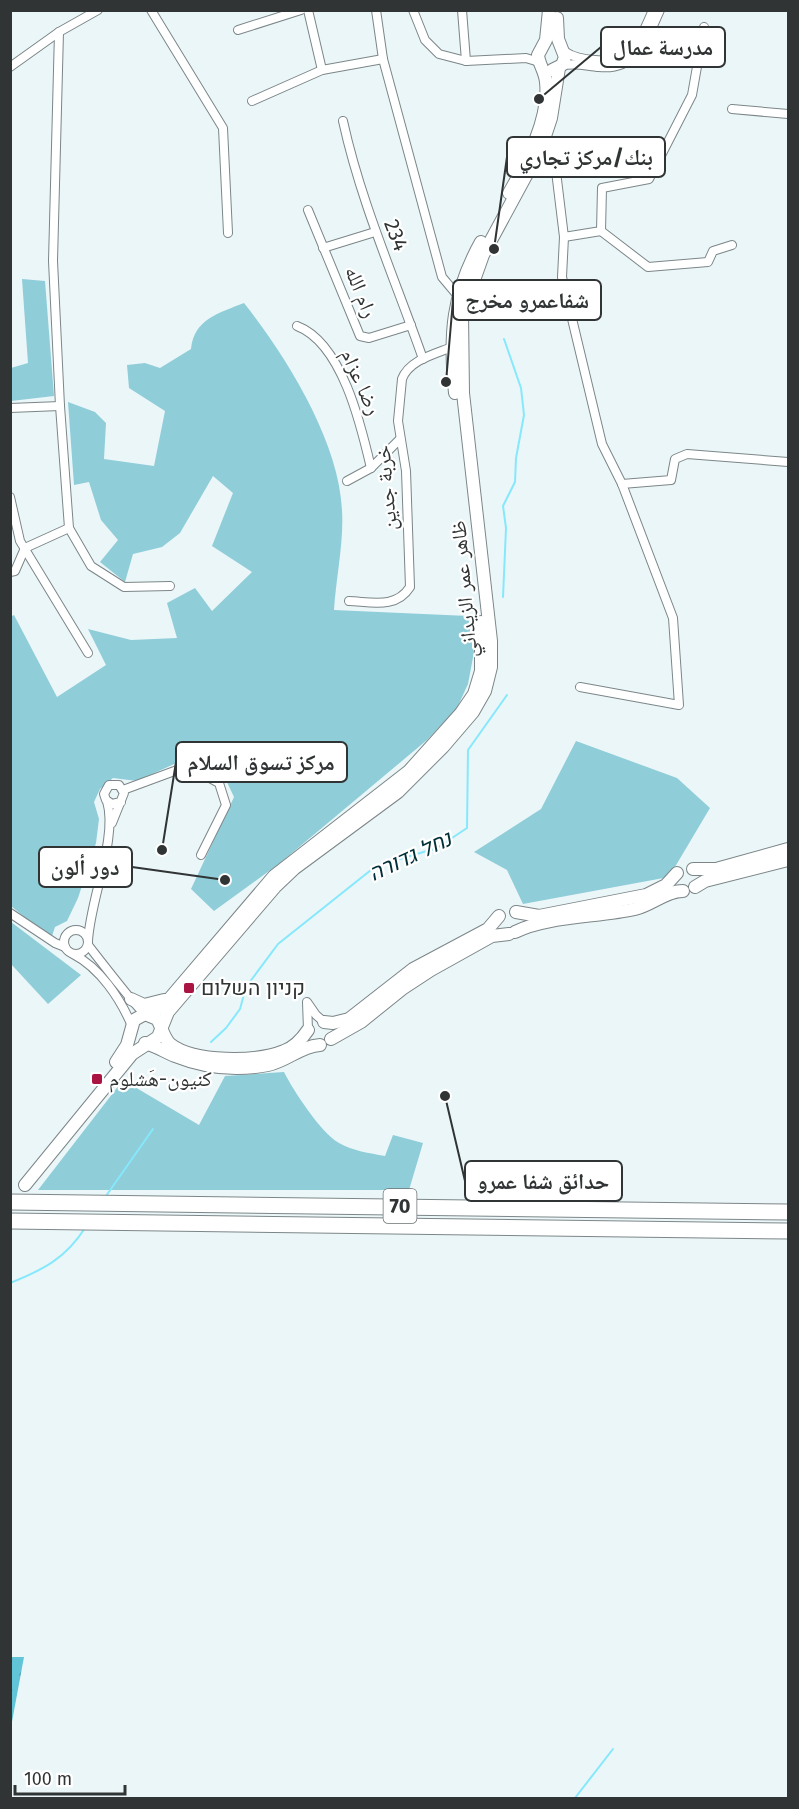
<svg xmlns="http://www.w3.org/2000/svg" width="799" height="1809" font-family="'Fira Sans','Noto Naskh Arabic',Heebo,sans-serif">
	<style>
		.green { fill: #8fcdd9 }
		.forest { fill: url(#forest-firs) }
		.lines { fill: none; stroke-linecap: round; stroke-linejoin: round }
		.stream { stroke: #86e8fc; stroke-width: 2 }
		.street-casing { stroke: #7c8688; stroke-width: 10 }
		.secondary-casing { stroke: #7c8688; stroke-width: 14 }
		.highway-casing { stroke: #7c8688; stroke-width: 17 }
		.street { stroke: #fff; stroke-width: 8 }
		.secondary { stroke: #fff; stroke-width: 12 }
		.highway { stroke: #fff; stroke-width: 15 }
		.poi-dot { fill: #a91442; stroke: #fff; stroke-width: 2 }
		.labels { text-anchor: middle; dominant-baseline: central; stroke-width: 4.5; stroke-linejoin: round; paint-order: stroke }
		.shield { fill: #fff; stroke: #6e7172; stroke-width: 1.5 }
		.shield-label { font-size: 20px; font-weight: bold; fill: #303435 }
		.street-label { font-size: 21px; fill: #303435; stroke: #fff }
		.poi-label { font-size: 21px; fill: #303435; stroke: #fff; text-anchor: start }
		.water-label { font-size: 22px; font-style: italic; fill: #002f37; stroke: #fff }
		.leader { fill: none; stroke: #303435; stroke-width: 2 }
		.callout-dot { fill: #303435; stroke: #fff; stroke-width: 2 }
		.callout { fill: #fff; stroke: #303435; stroke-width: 2 }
		.callout-label { font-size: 22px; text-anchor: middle; font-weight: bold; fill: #303435 }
	</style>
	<defs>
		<pattern id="forest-firs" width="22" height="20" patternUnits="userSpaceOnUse" patternTransform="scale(1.5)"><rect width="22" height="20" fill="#61c4d7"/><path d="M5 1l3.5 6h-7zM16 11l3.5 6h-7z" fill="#50a0af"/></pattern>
	</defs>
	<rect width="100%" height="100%" fill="#ebf6f8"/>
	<g class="green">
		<polygon points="22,279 45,281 54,396 11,401 11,368 28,363"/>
		<path d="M244,303C286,356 339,441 342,510C344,542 336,578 334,610L468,616L474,652L468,684L457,708L427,740L280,863L214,911L191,889L234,797L226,780L185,759L137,781L113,778L100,789L94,802L99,819L96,843L78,898L67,921L55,927L51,939L11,906L10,617L14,615L57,697L106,665L88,629L131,640L177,638L167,603L195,588L212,611L252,572L212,546L233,493L213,476L180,533L162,547L133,554L125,582L100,562L118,540L101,520L89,482L74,485L68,402L95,412L106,423L104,459L154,466L165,411L129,388L127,365L145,363L160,368L191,349C194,319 219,313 244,303Z"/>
		<polygon points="576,741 677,778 710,808 669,877 523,904 507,870 474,852 541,809"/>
		<polygon points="11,922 81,975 48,1004 11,964"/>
		<path d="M284,1072C293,1090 321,1133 339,1143C353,1151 369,1153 385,1156L393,1135L423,1143L409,1190H38L123,1080L199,1125L225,1076Z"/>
	</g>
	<polygon class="forest" points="11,1657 24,1657 11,1727 10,1657"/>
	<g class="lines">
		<g class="stream">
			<polyline points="503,597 506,528 503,506 515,482 516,458 524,415 521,388 504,339"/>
			<polyline points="211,1042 226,1028 240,1009 246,987 278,944 376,866 437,848 467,828 468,750 507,695"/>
			<polyline points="106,1196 153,1129"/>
			<path d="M10,1283C43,1270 66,1258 85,1228"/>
			<polyline points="575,1798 613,1749"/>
		</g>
		<defs>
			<g id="street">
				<polyline points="151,10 223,128 228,233"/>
				<polyline points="308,10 322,70"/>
				<polyline points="376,10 383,59 442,277 458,296"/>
				<polyline points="413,10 425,40 439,54 466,61 526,58 539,62"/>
				<polyline points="462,10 466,61"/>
				<polyline points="238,30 301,10"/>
				<polyline points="59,32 53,261 60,406 69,528 91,566 124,587 170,586"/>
				<path d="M564,51C574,58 584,59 595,60C632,64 640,39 653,10"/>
				<path d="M561,66C574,62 586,66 599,67C637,71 647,39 660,10"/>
				<polyline points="10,67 59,32 98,10"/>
				<polyline points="252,101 322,70 383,59"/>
				<polyline points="732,109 788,114"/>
				<path d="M343,121C361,203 395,279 423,359"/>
				<polyline points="537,146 555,163 564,237 601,231 602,188 649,179 692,95 704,27"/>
				<polyline points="308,210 360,336 369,338 411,325"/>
				<polyline points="601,231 648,267 708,262 713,251 732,245"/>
				<polyline points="564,237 562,277 602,444 622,484 673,618 679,705 580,687"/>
				<polyline points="323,248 375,232"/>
				<path d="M297,326C342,343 361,425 371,468"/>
				<polyline points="10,408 60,406"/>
				<polyline points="347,481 371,468 399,440"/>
				<polyline points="622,484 671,480 675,459 687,454 788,462"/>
				<polyline points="10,497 20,541 88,653"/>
				<polyline points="10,572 15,571 25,548 69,528"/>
				<path d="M349,601C372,602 396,609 410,587L406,471L398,421L402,379C409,360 435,354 452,347"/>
				<polyline points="123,790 188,766 219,783 226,805 201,855"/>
				<polyline points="112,823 124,793 119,785 109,785 104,794 106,800 112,804 121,802"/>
				<polyline points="10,913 55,943 65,947"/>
				<circle cx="76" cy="942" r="12"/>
				<path d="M88,941C90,899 118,838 107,801"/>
				<path d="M88,945C95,954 139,1011 145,1014"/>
				<path d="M73,954C100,968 120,998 132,1026"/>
				<polyline points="308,1030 307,1002 316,1015 324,1022"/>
			</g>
			<g id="secondary">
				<polyline points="552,70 562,65 565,57 558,39 557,18"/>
				<path d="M509,193C527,162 550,118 546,82C545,71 539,65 538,55L546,40L549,10"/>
				<path d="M455,393C449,335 452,294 481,242"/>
				<polyline points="693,869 716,869 788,849"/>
				<polyline points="695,887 705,881 788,860"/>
				<polyline points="516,912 539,916 646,895 666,885 677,873"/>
				<path d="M515,932C546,916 600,917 635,909C652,905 666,891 683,891"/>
				<polyline points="131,999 144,1005 164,1000"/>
				<polyline points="149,1015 165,1004 274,876 409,771 461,713 474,694 481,671 481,622"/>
				<polyline points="324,1022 333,1023 349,1019 413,969 488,929 499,916"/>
				<polyline points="331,1039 361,1022 402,989 431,970 492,936 509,934"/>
				<path d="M145,1043C156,1046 165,1052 175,1056C205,1068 237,1071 268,1065C287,1061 301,1046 320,1045"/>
				<path d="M116,1062L127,1045L134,1020L145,1014L157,1019C162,1027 163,1037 170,1044C194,1063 257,1062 284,1051C295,1047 302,1039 308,1030"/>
				<polyline points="25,1185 132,1054 158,1037 168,1012 275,887 295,868 398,792 443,747 473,712 485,691 491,667 491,641 463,393 462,314 483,255 541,148 551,118 559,68"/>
			</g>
			<g id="highway">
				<polyline points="10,1202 788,1212"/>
				<polyline points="10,1221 788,1231"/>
			</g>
		</defs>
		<use href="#street" class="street-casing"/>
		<use href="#secondary" class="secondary-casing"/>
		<use href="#highway" class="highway-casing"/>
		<use href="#street" class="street"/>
		<use href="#secondary" class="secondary"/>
		<use href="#highway" class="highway"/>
	</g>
	<g class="poi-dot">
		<rect x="183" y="982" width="12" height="12" rx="3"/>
		<rect x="91" y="1073" width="12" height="12" rx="3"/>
	</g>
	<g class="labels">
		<rect class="shield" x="383.5" y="1189" width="33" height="34" rx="4.5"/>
		<g class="shield-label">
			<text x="400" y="1206">70</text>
		</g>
		<g class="street-label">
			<text transform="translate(396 235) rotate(69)">234</text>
			<text transform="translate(361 292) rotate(68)">رام الله</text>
			<text transform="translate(361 382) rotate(66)">رضا عزام</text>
			<text transform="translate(386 488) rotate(-95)">خربة جدين</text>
			<text transform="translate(464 589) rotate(-95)">ظاهر عمر الزيداني</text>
		</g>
		<g class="poi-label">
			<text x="201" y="988">קניון השלום</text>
			<text x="109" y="1079">كنيون-هَشلوم</text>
		</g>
		<g class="water-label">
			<text transform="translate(410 856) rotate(-25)">נחל גדורה</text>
		</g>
	</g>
	<path class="leader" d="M539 99L601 47M494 249L507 157M446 382L453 300M162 850L176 762M225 880L132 867M445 1096L465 1181"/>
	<g class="callout-dot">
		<circle cx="539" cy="99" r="6"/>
		<circle cx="494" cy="249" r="6"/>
		<circle cx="446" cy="382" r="6"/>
		<circle cx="162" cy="850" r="6"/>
		<circle cx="225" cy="880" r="6"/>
		<circle cx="445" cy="1096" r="6"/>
	</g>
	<g class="callout">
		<rect x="601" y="27" width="124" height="40" rx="6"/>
		<rect x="507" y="137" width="158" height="40" rx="6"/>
		<rect x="453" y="280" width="148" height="40" rx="6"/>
		<rect x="176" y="742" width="171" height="40" rx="6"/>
		<rect x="39" y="847" width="93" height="40" rx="6"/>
		<rect x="465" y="1161" width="157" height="40" rx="6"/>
	</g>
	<g class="callout-label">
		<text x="663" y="55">مدرسة عمال</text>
		<text x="586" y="165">بنك/مركز تجاري</text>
		<text x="527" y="308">شفاعمرو مخرج</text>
		<text x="261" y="770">مركز تسوق السلام</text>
		<text x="85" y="875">دور ألون</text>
		<text x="543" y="1189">حدائق شفا عمرو</text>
	</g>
	<rect width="799" height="1809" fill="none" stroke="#303435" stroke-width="24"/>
	<path d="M15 1785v9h110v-9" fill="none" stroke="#303435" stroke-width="3"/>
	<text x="24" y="1785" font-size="18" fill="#303435" stroke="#ffffff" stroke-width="4.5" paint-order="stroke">100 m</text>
</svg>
